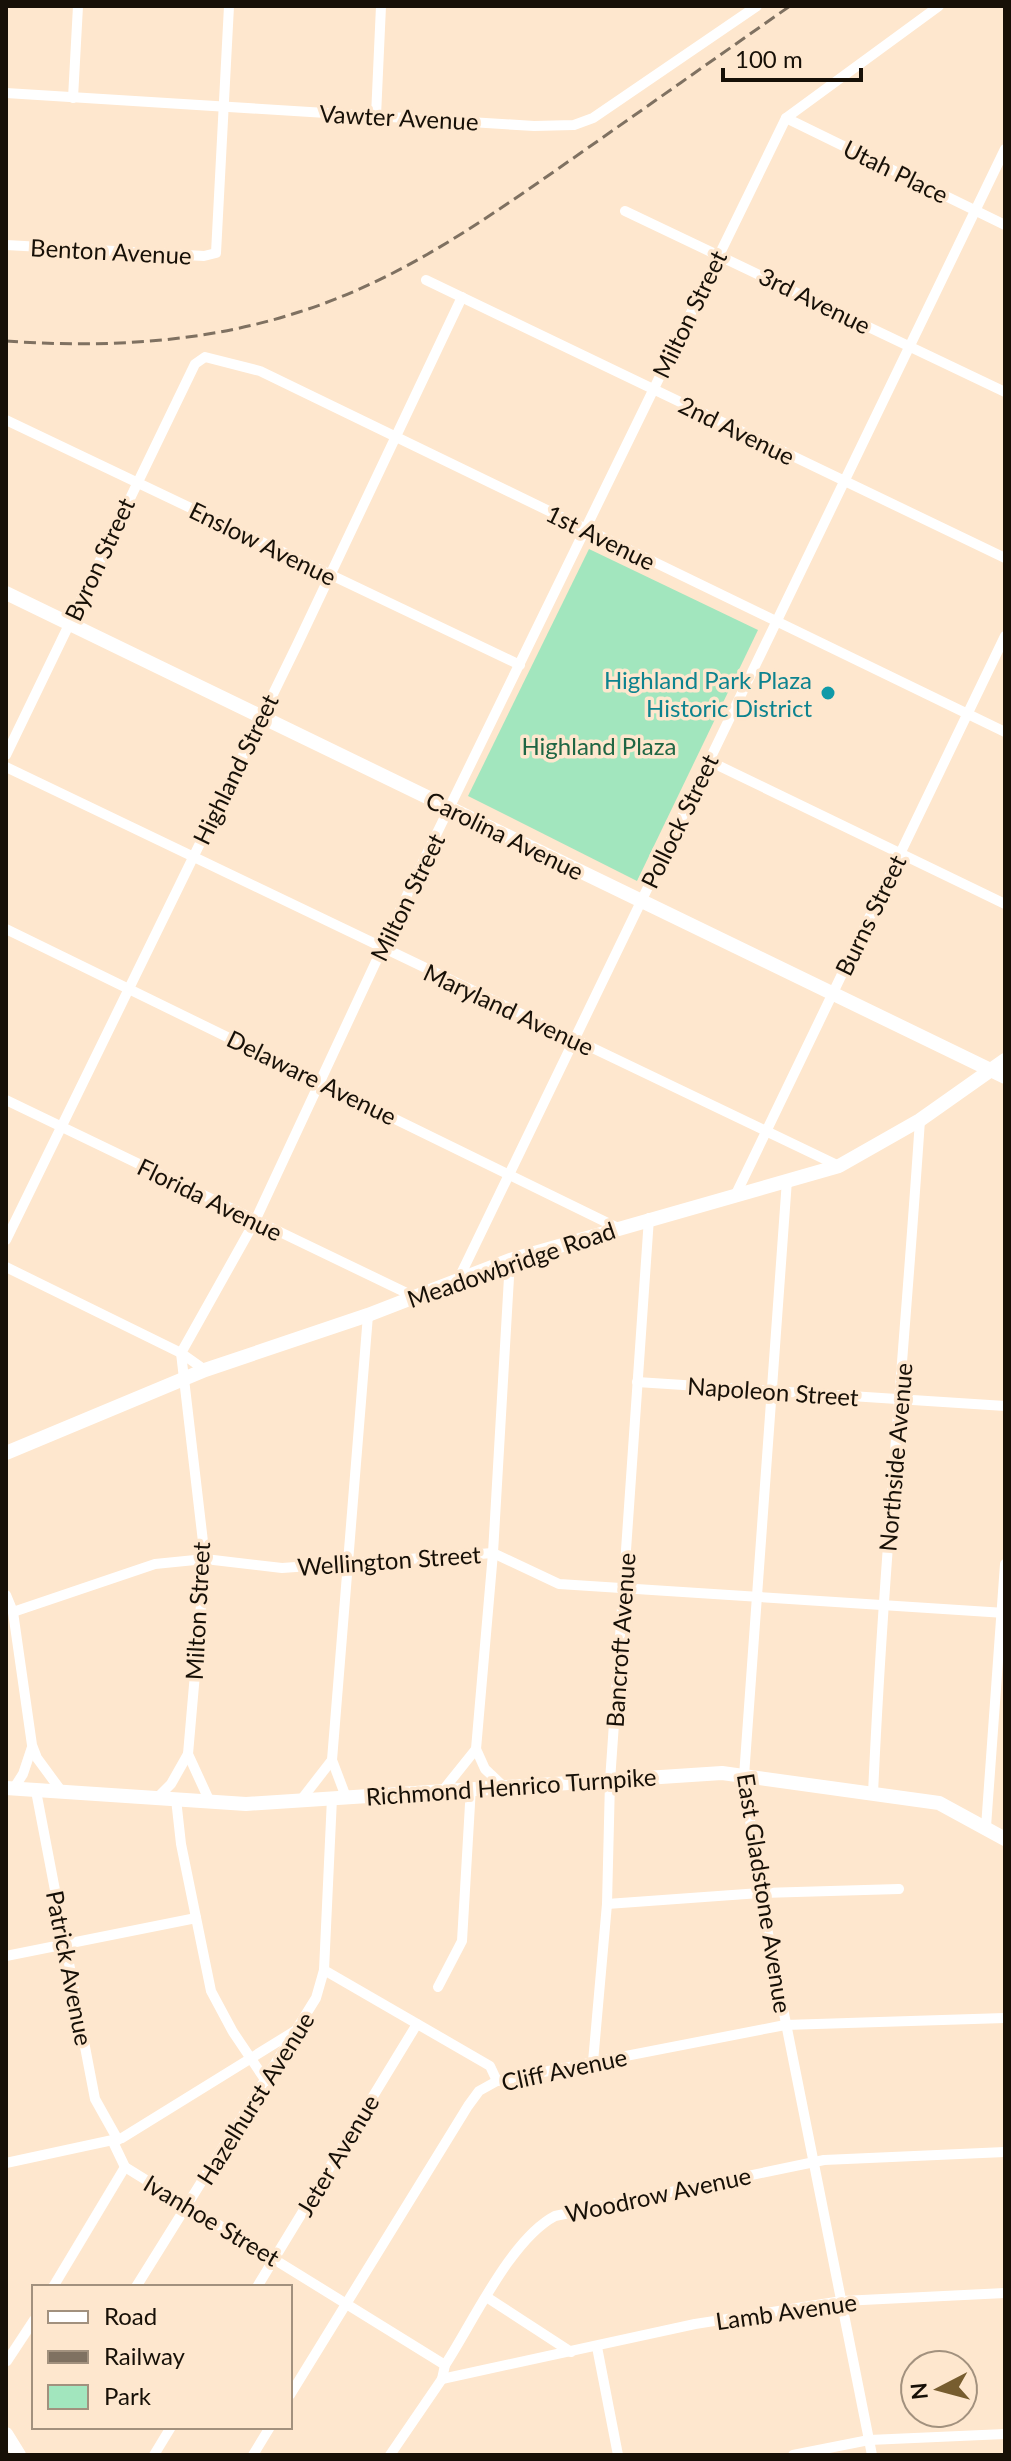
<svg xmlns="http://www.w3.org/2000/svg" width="1011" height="2461" font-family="Lato,sans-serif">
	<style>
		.green { fill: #a2e6be }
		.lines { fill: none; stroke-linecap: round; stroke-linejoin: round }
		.street { stroke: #fff; stroke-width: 10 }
		.secondary { stroke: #fff; stroke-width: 14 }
		.rail { stroke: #7f7161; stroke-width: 3; stroke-dasharray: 12 6; stroke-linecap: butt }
		.culture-dot { fill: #0f9aa8; stroke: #fee7ce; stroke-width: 3 }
		.labels { text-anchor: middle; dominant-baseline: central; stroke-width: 7; stroke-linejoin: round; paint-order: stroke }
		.street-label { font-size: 24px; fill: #171007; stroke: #fee7ce }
		.culture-label { font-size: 24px; fill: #0d838f; stroke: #fee7ce; text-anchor: end }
		.park-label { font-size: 24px; fill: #1f6644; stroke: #fee7ce }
	</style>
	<rect width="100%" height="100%" fill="#fee7ce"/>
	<polygon class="green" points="589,549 758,630 637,881 468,796"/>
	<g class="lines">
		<g class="street">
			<polyline points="6,93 534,126 574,125 593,118 757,6"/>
			<polyline points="73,98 78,6"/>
			<polyline points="376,116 381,6"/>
			<polyline points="786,118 1005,225"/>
			<polyline points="625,211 1005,392"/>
			<polyline points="6,245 204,256 216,253 229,6"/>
			<polyline points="426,280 1005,558"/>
			<polyline points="6,420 520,665"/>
			<polyline points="6,755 195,364 205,357 260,371 1005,732"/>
			<polyline points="709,761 1005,904"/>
			<polyline points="6,767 839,1166"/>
			<polyline points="6,929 616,1227"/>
			<polyline points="6,1100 415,1297"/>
			<polyline points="787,1180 744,1776 760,1893 872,2455"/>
			<polyline points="736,1194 1005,636"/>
			<polyline points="6,1240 297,645 462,297"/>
			<polyline points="6,1267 181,1353 205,1370"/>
			<polyline points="459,1278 1005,149"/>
			<polyline points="637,1382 1005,1406"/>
			<polyline points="6,1595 13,1612 32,1745 37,1758 62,1792"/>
			<polyline points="13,1612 155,1564 205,1559 282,1568 493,1553 559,1584 1005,1613"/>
			<polyline points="476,1749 485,1769 502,1785"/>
			<polyline points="14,1788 23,1774 32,1747"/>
			<polyline points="444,1789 476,1749 493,1553 510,1260"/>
			<polyline points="36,1791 95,2099 118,2140"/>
			<path d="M873,1794C883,1569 905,1345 920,1120"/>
			<polyline points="346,1797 332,1760 368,1315"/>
			<polyline points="157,1798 171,1784 188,1754"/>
			<polyline points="176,1799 181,1844 211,1991 233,2032 266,2081"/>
			<polyline points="301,1800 332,1760"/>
			<polyline points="210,1802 188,1754 205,1559 181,1353 255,1221 415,878 786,118 939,6"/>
			<polyline points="986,1827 1005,1564"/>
			<polyline points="607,1904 760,1893 899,1889"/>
			<polyline points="6,1956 196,1918"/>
			<polyline points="324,1970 490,2066 497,2081"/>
			<polyline points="438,1987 462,1941 471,1787"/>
			<polyline points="593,2062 607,1904 610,1781 649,1218"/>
			<polyline points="113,2142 125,2167 445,2365"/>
			<polyline points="6,2163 122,2138 298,2029"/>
			<polyline points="53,2287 125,2167"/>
			<polyline points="136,2287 316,1998 324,1970 332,1798"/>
			<polyline points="257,2287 417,2024"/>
			<polyline points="488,2298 571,2352"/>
			<polyline points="597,2347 618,2455"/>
			<polyline points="7,2361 34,2320"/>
			<polyline points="442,2379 695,2324 842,2301 1005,2293"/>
			<polyline points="290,2395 468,2106 479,2091 497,2081 785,2025 1005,2018"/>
			<polyline points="154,2455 171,2427"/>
			<polyline points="253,2455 270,2427"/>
			<path d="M390,2455L442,2379L445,2365C473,2322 511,2239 555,2216L824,2160L1005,2152"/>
			<polyline points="793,2455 869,2440 1005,2434"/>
		</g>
		<g class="secondary">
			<polyline points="6,593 1005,1077"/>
			<polyline points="6,1453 205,1370 368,1315 510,1260 839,1166 920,1120 1005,1060"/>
			<polyline points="6,1788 246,1804 722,1773 939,1803 1005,1839"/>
			<polyline points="6,2434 19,2455"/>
		</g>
		<path class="rail" d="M6,341C105,348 204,343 299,312C401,280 486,219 572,159C645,108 717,57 790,6"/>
	</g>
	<circle class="culture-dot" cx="828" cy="693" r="8"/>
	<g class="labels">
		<g class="street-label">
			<text transform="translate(399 117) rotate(3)">Vawter Avenue</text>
			<text transform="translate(896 171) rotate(26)">Utah Place</text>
			<text transform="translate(111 251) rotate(3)">Benton Avenue</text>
			<text transform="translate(815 300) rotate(26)">3rd Avenue</text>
			<text transform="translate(689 314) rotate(-64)">Milton Street</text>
			<text transform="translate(737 430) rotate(26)">2nd Avenue</text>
			<text transform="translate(601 537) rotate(26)">1st Avenue</text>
			<text transform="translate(263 543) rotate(26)">Enslow Avenue</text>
			<text transform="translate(99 559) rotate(-65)">Byron Street</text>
			<text transform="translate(235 769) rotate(-64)">Highland Street</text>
			<text transform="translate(679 821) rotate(-64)">Pollock Street</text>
			<text transform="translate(505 835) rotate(26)">Carolina Avenue</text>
			<text transform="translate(407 897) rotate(-64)">Milton Street</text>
			<text transform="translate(870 915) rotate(-64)">Burns Street</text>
			<text transform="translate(509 1009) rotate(25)">Maryland Avenue</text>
			<text transform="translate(312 1077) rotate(26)">Delaware Avenue</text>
			<text transform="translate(210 1199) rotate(26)">Florida Avenue</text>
			<text transform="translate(511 1264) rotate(-19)">Meadowbridge Road</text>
			<text transform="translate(773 1391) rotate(4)">Napoleon Street</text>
			<text transform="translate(895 1457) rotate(-85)">Northside Avenue</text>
			<text transform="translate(389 1560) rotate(-4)">Wellington Street</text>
			<text transform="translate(197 1611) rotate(-87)">Milton Street</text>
			<text transform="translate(620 1640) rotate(-86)">Bancroft Avenue</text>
			<text transform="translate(511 1786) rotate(-4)">Richmond Henrico Turnpike</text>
			<text transform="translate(765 1893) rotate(81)">East Gladstone Avenue</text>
			<text transform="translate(70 1968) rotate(79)">Patrick Avenue</text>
			<text transform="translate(564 2069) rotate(-12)">Cliff Avenue</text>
			<text transform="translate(255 2098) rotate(-58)">Hazelhurst Avenue</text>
			<text transform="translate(337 2155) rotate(-59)">Jeter Avenue</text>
			<text transform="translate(658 2194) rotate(-12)">Woodrow Avenue</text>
			<text transform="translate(212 2220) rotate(31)">Ivanhoe Street</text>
			<text transform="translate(786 2311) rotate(-8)">Lamb Avenue</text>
		</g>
		<g class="culture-label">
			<text x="812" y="679">Highland Park Plaza<tspan x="812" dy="28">Historic District</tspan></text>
		</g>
		<g class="park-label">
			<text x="599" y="745">Highland Plaza</text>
		</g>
	</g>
	<rect width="1011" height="2461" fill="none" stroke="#171007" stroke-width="16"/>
	<rect x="32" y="2285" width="260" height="144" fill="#fee7ce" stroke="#a2917e" stroke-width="2"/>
	<rect x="48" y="2311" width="40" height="12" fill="#ffffff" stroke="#a2917e" stroke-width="2"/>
	<text x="104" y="2325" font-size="24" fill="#171007">Road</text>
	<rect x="48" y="2351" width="40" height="12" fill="#7f7161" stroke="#a2917e" stroke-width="2"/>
	<text x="104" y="2365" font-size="24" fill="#171007">Railway</text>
	<rect x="48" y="2385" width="40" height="24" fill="#a2e6be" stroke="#a2917e" stroke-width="2"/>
	<text x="104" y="2405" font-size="24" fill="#171007">Park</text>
	<g transform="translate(939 2389) rotate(264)"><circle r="38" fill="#fee7ce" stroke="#a2917e" stroke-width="2"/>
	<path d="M0-6L14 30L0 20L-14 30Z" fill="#775d2f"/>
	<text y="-12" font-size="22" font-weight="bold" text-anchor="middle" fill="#171007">N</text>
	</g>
	<path d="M723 68v12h138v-12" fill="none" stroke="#171007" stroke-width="4"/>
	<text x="735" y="68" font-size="24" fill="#171007" stroke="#fee7ce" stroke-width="6" paint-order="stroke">100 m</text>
</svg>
